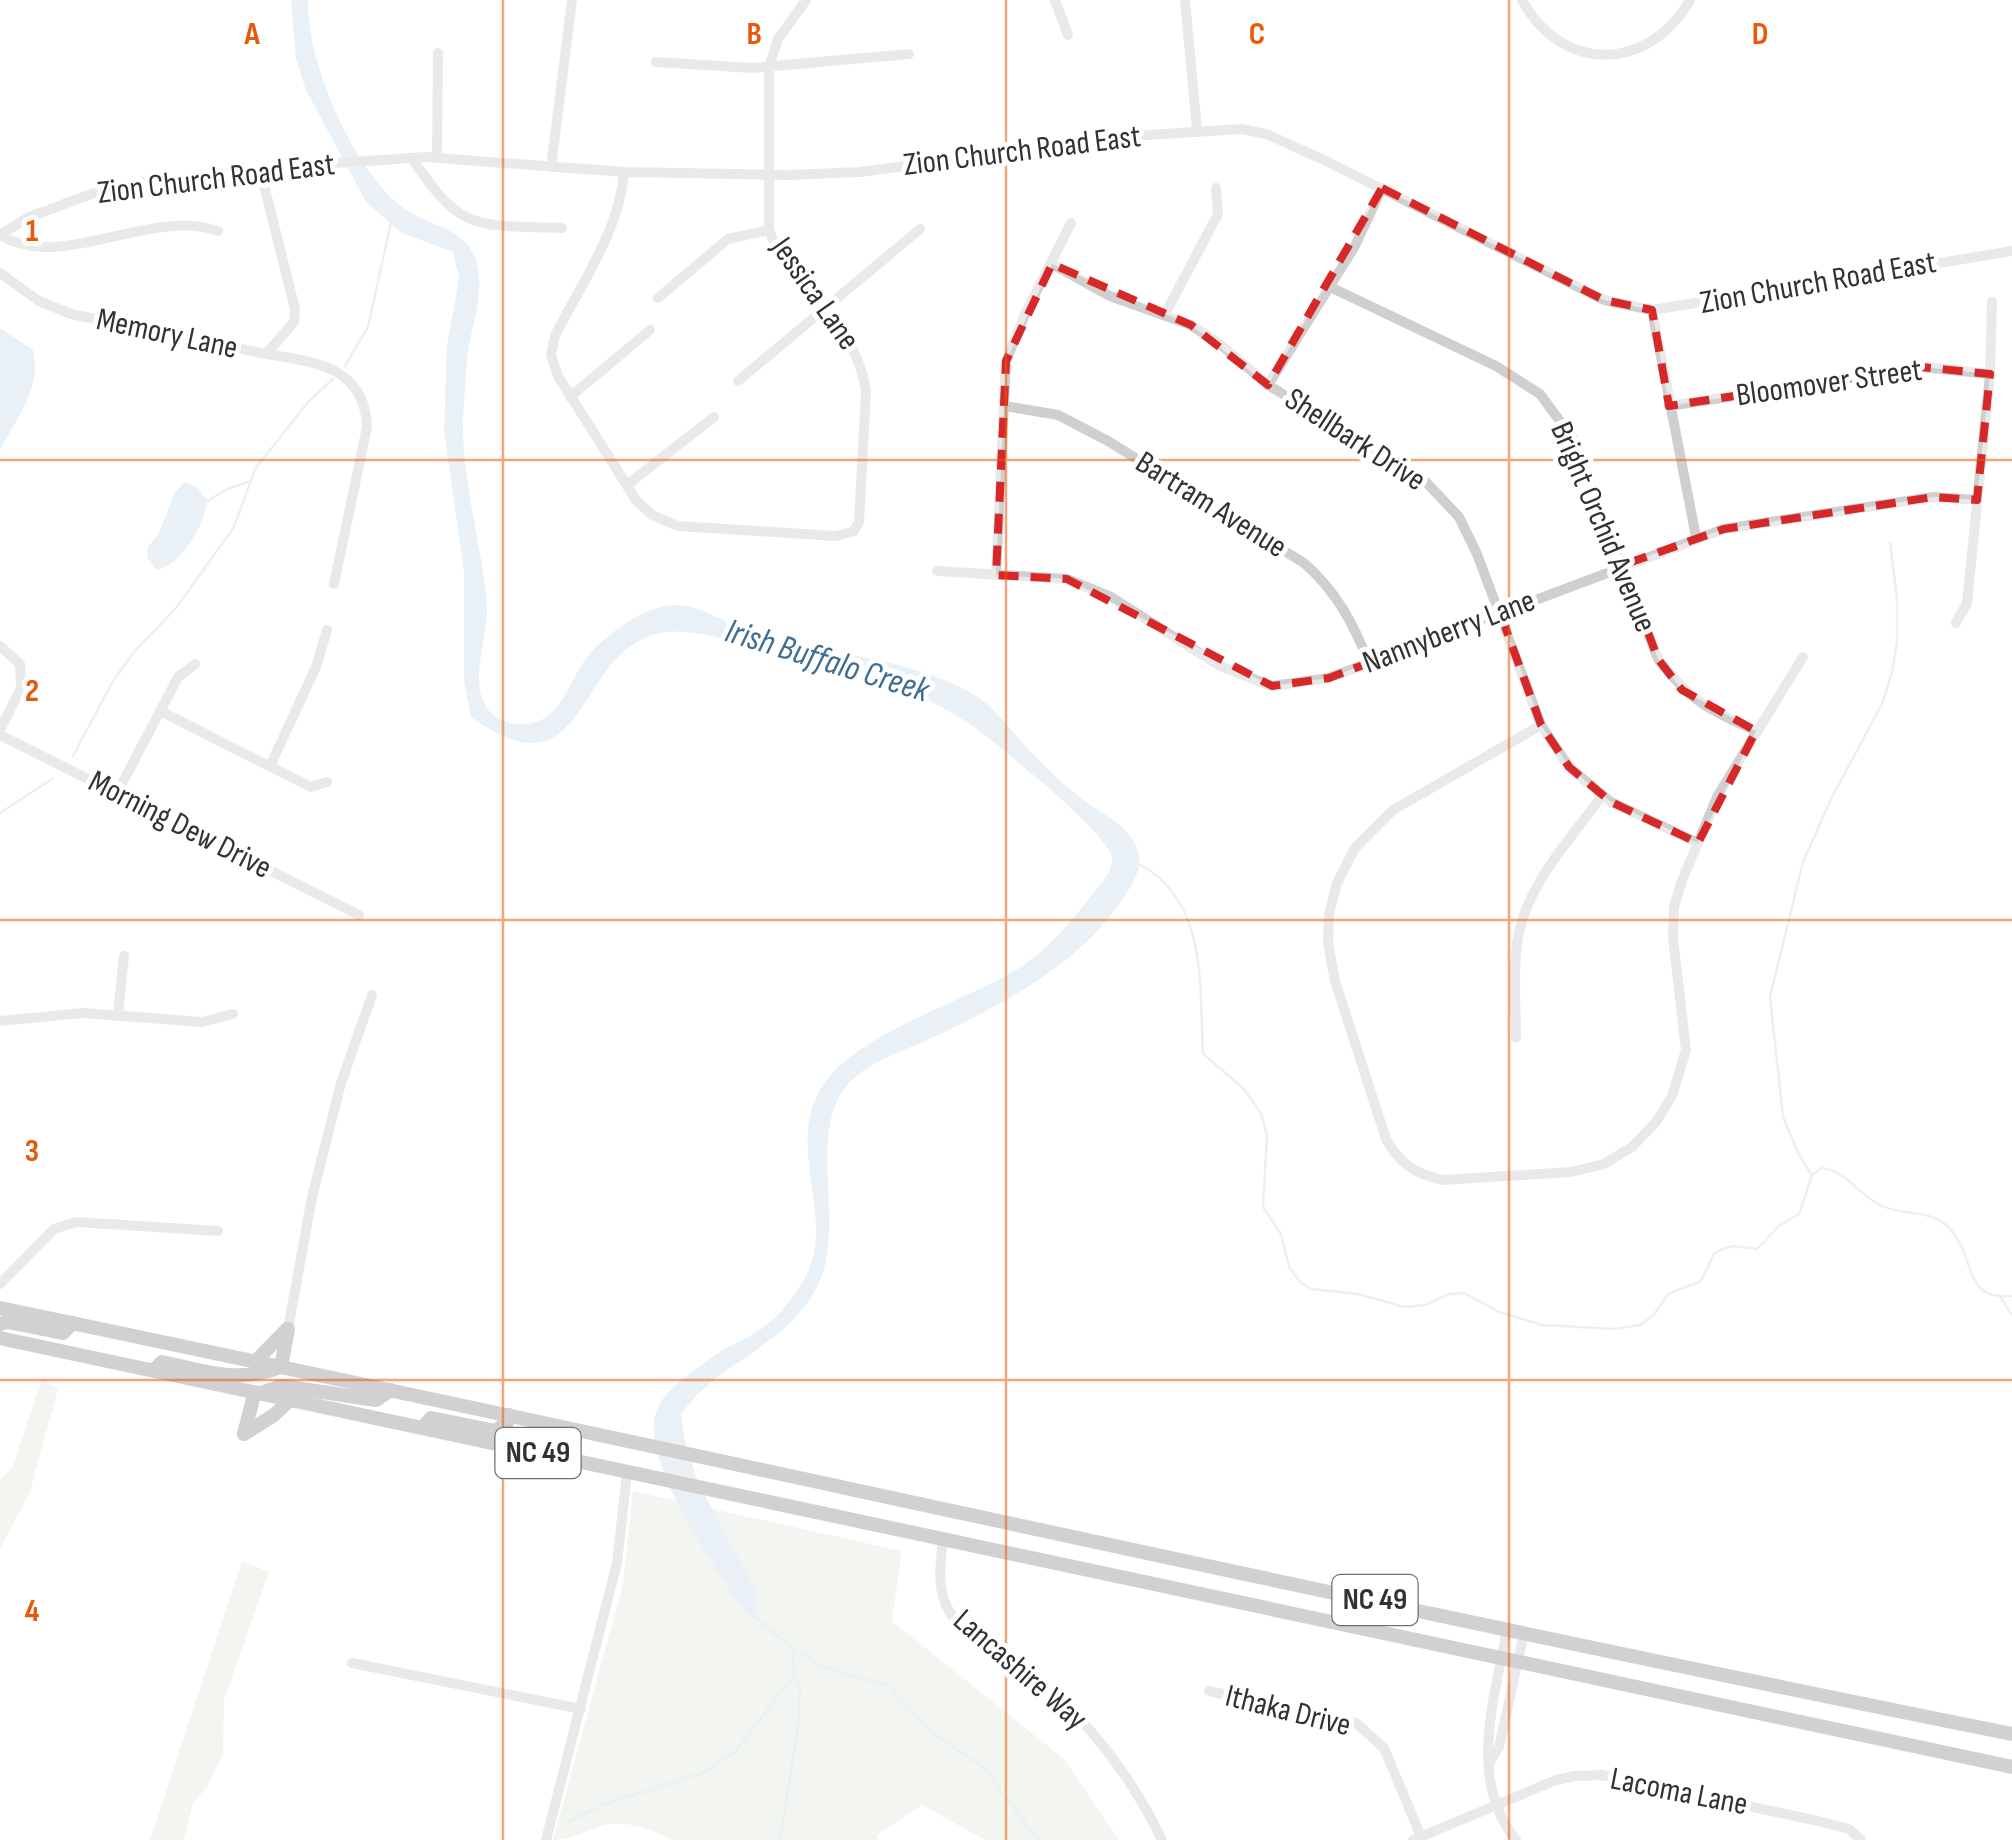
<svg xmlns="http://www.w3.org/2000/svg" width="2012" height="1840" font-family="'Sofia Sans Condensed',sans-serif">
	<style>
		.green { fill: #e4ebde }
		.water { fill: #cedfed }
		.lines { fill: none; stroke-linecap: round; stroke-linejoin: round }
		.stream { stroke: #cedfed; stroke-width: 2.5 }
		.minor { stroke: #cfcfcf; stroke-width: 10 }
		.highway { stroke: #999; stroke-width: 14 }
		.marked { fill: none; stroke: #d62828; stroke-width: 8; stroke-dasharray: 20 12; stroke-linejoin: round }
		.grid { fill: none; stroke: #e8590c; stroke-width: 2.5; stroke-opacity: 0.55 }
		.labels { text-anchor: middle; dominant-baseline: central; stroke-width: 10; stroke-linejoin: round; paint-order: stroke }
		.shield { fill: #fff; stroke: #707070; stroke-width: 2.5 }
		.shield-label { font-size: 30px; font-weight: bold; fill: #323232 }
		.street-label { font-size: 32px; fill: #323232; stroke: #fff }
		.water-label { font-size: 35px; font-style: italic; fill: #406e93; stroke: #fff }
		.grid-label { font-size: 32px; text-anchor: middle; font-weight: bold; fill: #e8590c; stroke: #fff; stroke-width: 10; stroke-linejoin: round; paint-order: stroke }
	</style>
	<rect width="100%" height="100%" fill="#fff"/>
	<g class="green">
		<polygon points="42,1378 58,1389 29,1494 0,1549 0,1480 13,1466"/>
		<path d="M633,1491L902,1551L892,1621L1064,1759L1119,1840H985L922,1805L877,1835L878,1840H674C656,1832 630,1821 610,1824C590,1827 574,1840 553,1840L623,1584Z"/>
		<polygon points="242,1561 269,1572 224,1700 223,1754 207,1787 193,1803 184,1840 150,1840"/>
	</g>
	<g class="water">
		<path d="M291,0H308C306,61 354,173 405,209C431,228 468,227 477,264C484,291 474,319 469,345C466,364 465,385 464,404C458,472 481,536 487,604C489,636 468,680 487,708C494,718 504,723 517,724C561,728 567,682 588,656C606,634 648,603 678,605C706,607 728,625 755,634C826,656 904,655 971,693C992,704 1006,725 1022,742C1040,762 1060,782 1082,799C1097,811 1117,819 1129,835C1140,849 1143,861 1135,878C1096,956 1009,1001 934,1037C905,1051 875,1058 851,1081C806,1125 843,1219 822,1275C796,1346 717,1359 681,1415L685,1441L697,1480L757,1593L756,1619L745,1612C718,1572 639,1461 656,1413C664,1387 692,1374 711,1358C725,1347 743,1341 758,1331C775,1320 789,1303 800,1286C844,1222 778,1146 826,1081C861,1033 962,1002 1016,970C1047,951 1070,923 1092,895C1100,885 1114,870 1112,857C1107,833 1013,758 991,740C956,712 916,691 873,680C853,675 831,673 812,667C771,655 707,627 666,632C571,645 593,804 471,717L464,681V572L444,431L447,346L459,278L453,252L402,233L366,202L306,90L296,59Z"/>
		<path d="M0,328L33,350C42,388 17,418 0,450Z"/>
		<path d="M185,482L198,488L207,501C205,525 181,566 156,570L147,557L148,547L159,533L175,492Z"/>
	</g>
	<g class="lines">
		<g class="stream">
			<polyline points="345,366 368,327 391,222"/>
			<polyline points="206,502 227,489 248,482"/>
			<polyline points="73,756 113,681 134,652 176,608 234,527 255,469 309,401 333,379"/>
			<polyline points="0,813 52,779"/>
			<path d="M1139,864C1209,901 1199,988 1203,1054L1243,1088L1261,1113L1267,1135L1263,1207L1281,1234L1289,1267L1300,1282L1311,1289L1358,1294L1404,1307L1425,1305L1449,1294L1464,1293L1499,1312L1542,1325L1615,1329L1640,1325L1653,1316L1668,1294L1701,1281L1714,1254L1720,1250L1733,1246L1757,1249L1780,1225L1799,1214L1812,1175L1799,1155L1783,1117L1770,997L1803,862L1832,797L1882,704L1892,673L1897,641V599L1890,543"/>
			<path d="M1813,1174L1822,1168C1847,1172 1857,1193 1880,1205C1901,1216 1927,1209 1946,1225C1978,1254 1960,1301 2012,1296"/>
			<polyline points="1999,1295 2012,1315"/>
			<polyline points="755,1617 793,1649 794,1675 800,1687 798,1727 780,1840"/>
			<polyline points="795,1650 823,1667 889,1686 934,1734 984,1768 1038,1840"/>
			<polyline points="568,1821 606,1804 705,1772 736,1751 794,1675"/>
		</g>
		<g class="minor">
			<polyline points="1055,0 1068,35"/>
			<polyline points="1185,0 1197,129"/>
			<path d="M1522,0C1562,74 1649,72 1690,0"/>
			<polyline points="656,62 752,68 909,54"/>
			<path d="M411,158C427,178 442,205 466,217C492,230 533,226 562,228"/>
			<polyline points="437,158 438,53"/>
			<polyline points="551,167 572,0"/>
			<path d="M624,172C619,233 581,283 555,336L551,355L558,376L636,500L652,515L678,526L836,536L854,531L859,522L866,392C859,325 791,290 769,230V67L778,39L806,0"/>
			<polyline points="0,235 27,218 102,190 129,184 279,167 425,157 624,172 789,175 860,172 1132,136 1242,129 1266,134 1324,160 1604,300 1652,310 2012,251"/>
			<path d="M1,235C58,273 151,207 218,231"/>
			<polyline points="1052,264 1110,296 1191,325 1221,345 1268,385 1425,481 1459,517 1477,554 1541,725 1569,767 1611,802 1698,843"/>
			<polyline points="0,273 39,301 71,314 266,354 294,322 295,309 260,169"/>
			<path d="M1328,286L1496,366L1540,394L1573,439L1658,659C1690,701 1709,710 1756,731"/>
			<polyline points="658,298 728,239 769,230"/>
			<polyline points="1652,310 1696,537"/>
			<polyline points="1165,314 1218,214 1216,188"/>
			<path d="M266,354C316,362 365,367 367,427L334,584"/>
			<polyline points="738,381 920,229"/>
			<polyline points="1268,385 1355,246 1382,188"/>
			<polyline points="570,397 650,330"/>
			<path d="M1005,406L1058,415L1108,441L1304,563C1337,592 1353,623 1369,663"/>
			<polyline points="1669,406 1922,367 1990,374"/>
			<polyline points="627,485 714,417"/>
			<polyline points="937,571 1067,579 1111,597 1220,666 1272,686 1329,678 1724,529 1933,497 1977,500"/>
			<polyline points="996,575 1006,361 1026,312 1071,223"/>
			<polyline points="1956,623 1967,603 1990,374 1992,302"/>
			<polyline points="0,646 20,664 21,688 0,730"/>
			<polyline points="160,711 311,787 327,782"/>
			<path d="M1541,725L1393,810L1355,848L1337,883L1329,914L1328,943L1335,981L1386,1139C1400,1164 1415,1174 1443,1180L1571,1172L1604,1164L1632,1147L1656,1122L1672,1096L1686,1050L1673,938L1674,907L1681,883L1718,795L1803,657"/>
			<polyline points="0,735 359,915"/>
			<polyline points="270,766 316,667 327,630"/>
			<polyline points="117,793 178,677 195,664"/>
			<polyline points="118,1014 124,956"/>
			<polyline points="0,1021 83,1013 202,1022 233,1014"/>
			<path d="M1516,1038C1516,1008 1513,975 1517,944C1524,887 1569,841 1602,796"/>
			<polyline points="0,1284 54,1229 76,1222 218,1231"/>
			<polyline points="288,1329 312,1197 341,1083 372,995"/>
			<path d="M943,1540C940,1566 936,1591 951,1614C968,1638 1012,1660 1036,1679C1090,1722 1132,1778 1162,1840"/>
			<path d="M1507,1629C1495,1698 1467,1779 1516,1840"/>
			<polyline points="352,1663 581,1709"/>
			<polyline points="1209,1691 1356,1723 1384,1748 1422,1839"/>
			<polyline points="1490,1762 1499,1747 1524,1633"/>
			<polyline points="546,1840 617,1563 627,1473"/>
			<polyline points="1413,1840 1556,1780 1575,1776 1602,1775 1818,1821 1849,1829 1861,1840"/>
		</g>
		<g class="highway">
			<path d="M0,1308C671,1447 1340,1599 2012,1734"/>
			<polyline points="0,1324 7,1322 63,1333 73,1323"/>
			<polyline points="0,1338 2012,1767"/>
			<polyline points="256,1361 287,1329"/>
			<path d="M154,1370L162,1362C207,1371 236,1384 281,1367L288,1329"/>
			<polyline points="422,1428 431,1418 496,1431 508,1421 509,1415"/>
			<polyline points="244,1434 254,1395 282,1386 376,1400 391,1390"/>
			<polyline points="244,1434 274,1415 290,1400"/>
		</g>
	</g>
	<path d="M0 0H2012V1840H0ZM1382,188L1604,300L1652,310L1669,406L1922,367L1990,374L1977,500L1933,497L1724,529L1623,565L1658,659L1682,690L1756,731L1698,843L1611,802L1569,767L1541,725L1500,613L1329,678L1272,686L1067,579L996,575L1006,361L1052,264L1191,325L1268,385Z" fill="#fff" fill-opacity=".55" fill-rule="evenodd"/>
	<path class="marked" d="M1382,188L1604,300L1652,310L1669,406L1922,367L1990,374L1977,500L1933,497L1724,529L1623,565L1658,659L1682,690L1756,731L1698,843L1611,802L1569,767L1541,725L1500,613L1329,678L1272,686L1067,579L996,575L1006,361L1052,264L1191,325L1268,385Z"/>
	<path class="grid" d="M503,0V1840M1006,0V1840M1509,0V1840M0,460H2012M0,920H2012M0,1380H2012"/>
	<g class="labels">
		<g class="shield">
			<rect x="495.5" y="1428" width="85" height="50" rx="8"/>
			<rect x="1332.5" y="1575" width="85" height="50" rx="8"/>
		</g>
		<g class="shield-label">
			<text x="538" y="1453">NC 49</text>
			<text x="1375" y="1600">NC 49</text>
		</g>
		<g class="street-label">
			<text transform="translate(1022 151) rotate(-7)">Zion Church Road East</text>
			<text transform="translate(216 179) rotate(-7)">Zion Church Road East</text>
			<text transform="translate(1818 283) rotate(-10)">Zion Church Road East</text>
			<text transform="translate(815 294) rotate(55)">Jessica Lane</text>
			<text transform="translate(167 334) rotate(12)">Memory Lane</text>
			<text transform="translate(1829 383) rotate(-8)">Bloomover Street</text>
			<text transform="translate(1355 440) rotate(33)">Shellbark Drive</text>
			<text transform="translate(1211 505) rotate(32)">Bartram Avenue</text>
			<text transform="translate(1603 527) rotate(67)">Bright Orchid Avenue</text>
			<text transform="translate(1449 632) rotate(-21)">Nannyberry Lane</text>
			<text transform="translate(180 825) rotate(27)">Morning Dew Drive</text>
			<text transform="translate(1020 1670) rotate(41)">Lancashire Way</text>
			<text transform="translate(1288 1711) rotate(14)">Ithaka Drive</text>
			<text transform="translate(1679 1792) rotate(11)">Lacoma Lane</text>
		</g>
		<g class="water-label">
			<text transform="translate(827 661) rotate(17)">Irish Buffalo Creek</text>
		</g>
	</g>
	<g class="grid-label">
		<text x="252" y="44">A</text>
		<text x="754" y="44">B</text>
		<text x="1257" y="44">C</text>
		<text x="1760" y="44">D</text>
		<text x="32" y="241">1</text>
		<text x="32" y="701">2</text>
		<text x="32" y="1161">3</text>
		<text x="32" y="1621">4</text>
	</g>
</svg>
